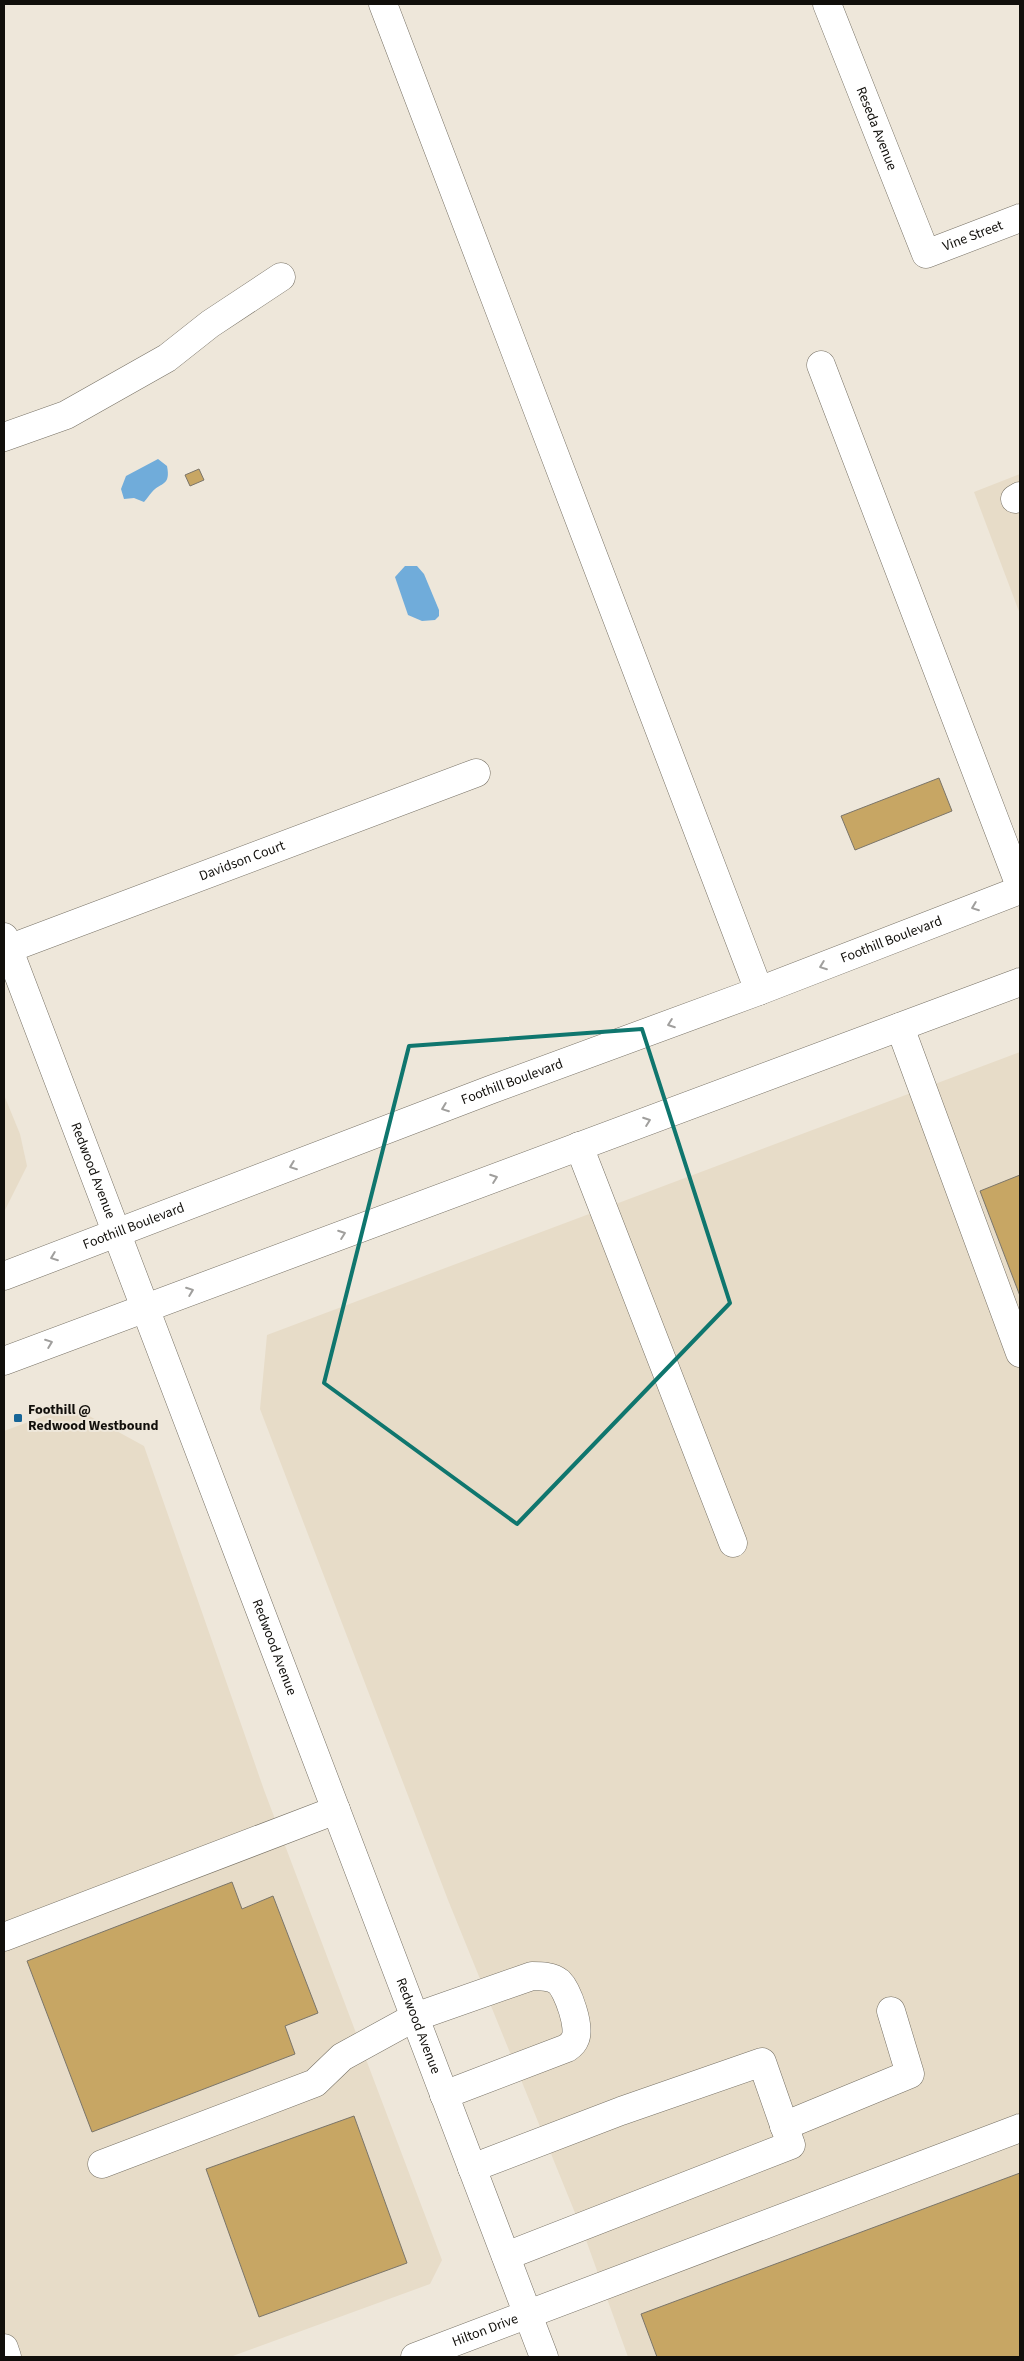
<svg xmlns="http://www.w3.org/2000/svg" width="1024" height="2361" font-family="'Source Sans 3',sans-serif">
	<style>
		.built { fill: #e7dcc8 }
		.water { fill: #70acda }
		.building { fill: #c7a664; stroke: #7b7569 }
		.lines { fill: none; stroke-linecap: round; stroke-linejoin: round }
		.minor-casing { stroke: #767064; stroke-width: 29 }
		.major-casing { stroke: #767064; stroke-width: 29 }
		.minor { stroke: #fff; stroke-width: 28 }
		.major { stroke: #fff; stroke-width: 28 }
		.oneway { stroke: #a09f9d }
		.marked { fill: none; stroke: #0f766e; stroke-width: 4; stroke-linejoin: round }
		.poi-dot { fill: #176597; stroke: #eee7da; stroke-width: 2 }
		.labels { text-anchor: middle; dominant-baseline: central; stroke-width: 4; stroke-linejoin: round; paint-order: stroke }
		.street-label { font-size: 14px; fill: #110f0b; stroke: #eee7da }
		.poi-label { font-size: 14px; font-weight: bold; fill: #110f0b; stroke: #eee7da; text-anchor: start }
	</style>
	<rect width="100%" height="100%" fill="#eee7da"/>
	<g class="built">
		<polygon points="1020,474 1020,614 974,492"/>
		<polygon points="1020,1052 1020,2357 628,2357 586,2240 448,1900 260,1409 267,1335"/>
		<polygon points="4,1095 20,1134 27,1166 4,1212"/>
		<polygon points="71,1406 144,1446 264,1790 442,2260 430,2284 230,2357 4,2357 4,1431"/>
	</g>
	<g class="water">
		<path d="M158,459L167,466C171,486 161,482 152,492C149,495 147,499 144,502L134,498L124,499L121,489L126,476Z"/>
		<polygon points="405,566 417,566 424,574 439,610 439,616 435,620 422,621 408,615 395,577"/>
	</g>
	<g class="building">
		<polygon points="199,469 204,480 190,486 185,475"/>
		<polygon points="939,778 952,811 855,850 841,816"/>
		<polygon points="1020,1175 1020,1296 980,1191"/>
		<polygon points="232,1882 242,1909 273,1896 318,2013 285,2026 295,2054 92,2132 27,1961"/>
		<polygon points="354,2116 407,2263 259,2317 206,2169"/>
		<polygon points="1020,2173 1020,2357 657,2357 641,2314"/>
	</g>
	<g class="lines">
		<defs>
			<g id="minor">
				<polyline points="383,4 759,991"/>
				<path id="s1" d="M827,4L926,254L1020,218"/>
				<polyline points="821,365 1020,886"/>
				<polyline points="4,437 66,415 167,358 210,324 281,277"/>
				<polyline points="1015,499 1020,496"/>
				<path id="s2" d="M4,937L544,2357"/>
				<path id="s3" d="M8,949L476,773"/>
				<polyline points="900,1027 1020,1353"/>
				<polyline points="579,1146 733,1543"/>
				<polyline points="4,1937 336,1810"/>
				<polyline points="784,2126 910,2074 891,2011"/>
				<path d="M102,2164L315,2083L342,2057L415,2017L532,1976C541,1976 552,1976 559,1982C568,1991 581,2028 575,2039C574,2042 570,2046 567,2048L444,2095"/>
				<polyline points="472,2168 621,2111 762,2062 791,2145 506,2256"/>
				<polyline points="4,2348 7,2357"/>
				<path id="s4" d="M415,2357L1020,2128"/>
			</g>
			<g id="major">
				<path id="s5" d="M4,1276L490,1090L759,991L1020,890"/>
				<polyline points="4,1361 1020,982"/>
			</g>
		</defs>
		<use href="#minor" class="minor-casing"/>
		<use href="#major" class="major-casing"/>
		<use href="#minor" class="minor"/>
		<use href="#major" class="major"/>
	</g>
	<defs><path id="oneway-chevron" d="M-2-3.5L2.5 0L-2 3.5" fill="none" stroke-width="1.6" stroke-linecap="round" stroke-linejoin="round" transform="scale(1.25)"/></defs>
	<g class="oneway">
		<use href="#oneway-chevron" transform="translate(975 907) rotate(159)"/>
		<use href="#oneway-chevron" transform="translate(823 966) rotate(159)"/>
		<use href="#oneway-chevron" transform="translate(671 1024) rotate(160)"/>
		<use href="#oneway-chevron" transform="translate(445 1108) rotate(159)"/>
		<use href="#oneway-chevron" transform="translate(647 1121) rotate(-20)"/>
		<use href="#oneway-chevron" transform="translate(293 1166) rotate(159)"/>
		<use href="#oneway-chevron" transform="translate(494 1178) rotate(-20)"/>
		<use href="#oneway-chevron" transform="translate(342 1234) rotate(-20)"/>
		<use href="#oneway-chevron" transform="translate(54 1257) rotate(159)"/>
		<use href="#oneway-chevron" transform="translate(190 1291) rotate(-21)"/>
		<use href="#oneway-chevron" transform="translate(49 1343) rotate(-21)"/>
	</g>
	<path class="marked" d="M642,1029L730,1303L517,1524L324,1383L409,1046Z"/>
	<rect class="poi-dot" x="13" y="1413" width="10" height="10" rx="2.5"/>
	<g class="labels">
		<g class="street-label">
			<text stroke="none"><textPath href="#s1" startOffset="134">Reseda Avenue</textPath></text>
			<text stroke="none"><textPath href="#s1" startOffset="319">Vine Street</textPath></text>
			<text stroke="none"><textPath href="#s3" startOffset="250">Davidson Court</textPath></text>
			<text stroke="none"><textPath href="#s5" startOffset="949">Foothill Boulevard</textPath></text>
			<text stroke="none"><textPath href="#s5" startOffset="544">Foothill Boulevard</textPath></text>
			<text stroke="none"><textPath href="#s2" startOffset="250">Redwood Avenue</textPath></text>
			<text stroke="none"><textPath href="#s5" startOffset="139">Foothill Boulevard</textPath></text>
			<text stroke="none"><textPath href="#s2" startOffset="760">Redwood Avenue</textPath></text>
			<text stroke="none"><textPath href="#s2" startOffset="1165">Redwood Avenue</textPath></text>
			<text stroke="none"><textPath href="#s4" startOffset="75">Hilton Drive</textPath></text>
		</g>
		<g class="poi-label">
			<text x="28" y="1410">Foothill @<tspan x="28" dy="16">Redwood Westbound</tspan></text>
		</g>
	</g>
	<rect width="1024" height="2361" fill="none" stroke="#110f0b" stroke-width="10"/>
</svg>
